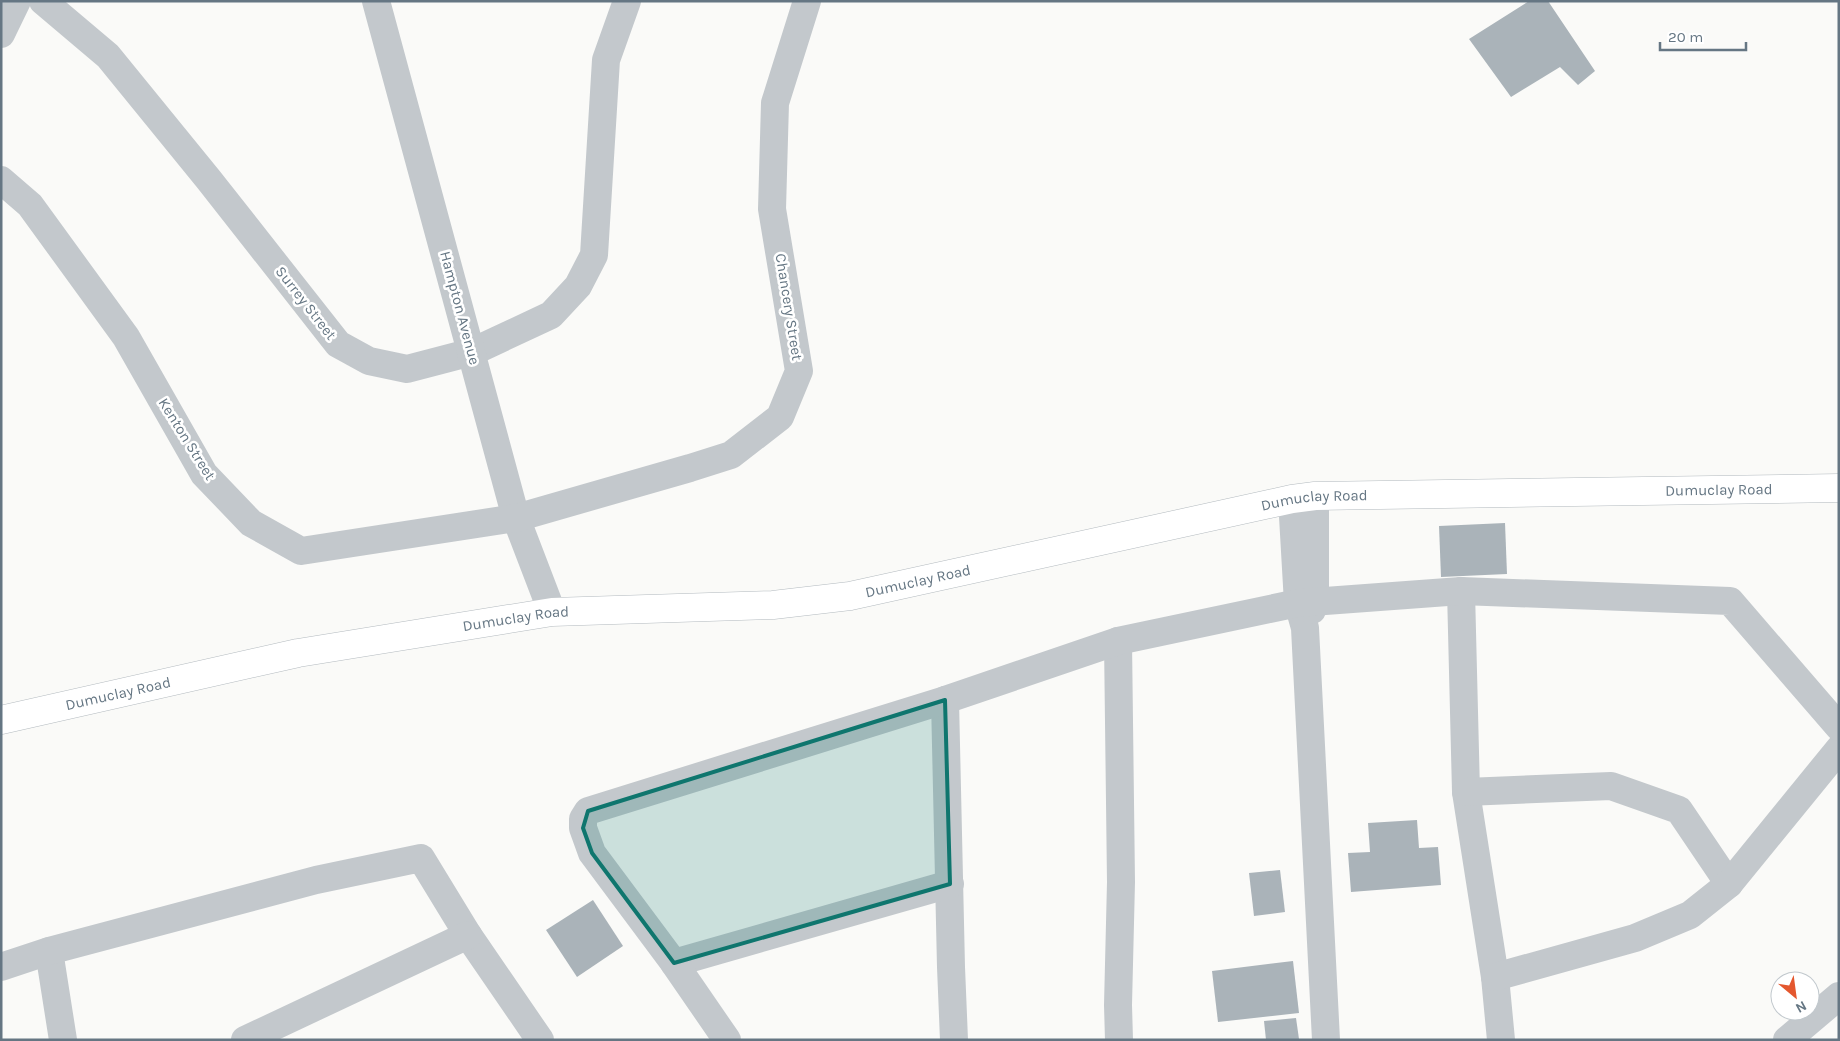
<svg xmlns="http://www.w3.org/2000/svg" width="1840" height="1041" font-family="Karla,sans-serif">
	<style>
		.building { fill: #aab3b9 }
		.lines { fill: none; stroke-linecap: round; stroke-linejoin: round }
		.secondary-casing { stroke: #b3babf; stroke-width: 29 }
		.street { stroke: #c3c8cc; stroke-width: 28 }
		.secondary { stroke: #fff; stroke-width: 28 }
		.marked { fill: #0f766e; fill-opacity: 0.2; stroke: #0f766e; stroke-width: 4; stroke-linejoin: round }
		.labels { text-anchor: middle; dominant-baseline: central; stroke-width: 5; stroke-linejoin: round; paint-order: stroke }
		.street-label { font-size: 15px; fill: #657683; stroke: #fff }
	</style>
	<rect width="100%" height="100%" fill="#fafaf8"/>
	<g class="building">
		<polygon points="1529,1 1548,1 1595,71 1578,85 1560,67 1511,97 1469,39"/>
		<polygon points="1505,523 1507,574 1441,577 1439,526"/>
		<polygon points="1417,820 1419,848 1438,847 1441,885 1351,892 1348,853 1370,852 1368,823"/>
		<polygon points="1280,870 1285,912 1254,916 1249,873"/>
		<polygon points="593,900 623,946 577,977 546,930"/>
		<polygon points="1293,961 1299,1013 1218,1022 1212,971"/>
		<polygon points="1296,1018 1299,1039 1266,1040 1264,1021"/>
	</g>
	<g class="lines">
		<defs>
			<g id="secondary">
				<path id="s1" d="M1,720L298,653L552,612L773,605L850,596L1292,499L1315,496L1839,488"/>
			</g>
		</defs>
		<use href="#secondary" class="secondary-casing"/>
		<g class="street">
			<polyline points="43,1 108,56 209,180 338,344 369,361 407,369 472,352 551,315 578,286 594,255 606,60 627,1"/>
			<polyline points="376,1 516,518 552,612"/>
			<polyline points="1,34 17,1"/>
			<polyline points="1,180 30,205 126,337 204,474 251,523 301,551 516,518 690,468 731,455 780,417 799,371 772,209 775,103 807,1"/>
			<polyline points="1292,499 1298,603 1305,628 1326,1040"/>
			<polyline points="1461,591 1466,792 1495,977 1501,1040"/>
			<polyline points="1312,610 1315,602 1315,496"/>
			<polyline points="1118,641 1121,882 1118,1005 1119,1040"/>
			<polyline points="945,700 951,967 954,1040"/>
			<polyline points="1466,792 1611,786 1679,810 1729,884"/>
			<polyline points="49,951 63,1040"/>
			<polyline points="674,963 950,884"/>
			<polyline points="1,967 49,951 316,880 421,858 468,935 540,1040"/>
			<polyline points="1495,977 1635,938 1690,915 1729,884 1839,749"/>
			<polyline points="245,1040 468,935"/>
			<polyline points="727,1040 674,963 592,853 583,828 583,819 588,811 945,700 1118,641 1298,603 1461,591 1730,601 1839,727"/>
			<polyline points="1787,1040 1839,996"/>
		</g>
		<use href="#secondary" class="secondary"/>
	</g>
	<path class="marked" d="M945,700L950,884L674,963L592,853L583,828L588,811Z"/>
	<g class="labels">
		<g class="street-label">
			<text transform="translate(306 303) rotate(52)">Surrey Street</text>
			<text transform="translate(789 307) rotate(81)">Chancery Street</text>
			<text transform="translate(460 308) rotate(75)">Hampton Avenue</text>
			<text transform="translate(187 439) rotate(58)">Kenton Street</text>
			<text stroke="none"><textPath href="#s1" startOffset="1740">Dumuclay Road</textPath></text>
			<text stroke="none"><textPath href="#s1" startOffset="1335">Dumuclay Road</textPath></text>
			<text stroke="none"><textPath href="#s1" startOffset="930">Dumuclay Road</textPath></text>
			<text stroke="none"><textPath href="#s1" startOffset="525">Dumuclay Road</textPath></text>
			<text stroke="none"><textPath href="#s1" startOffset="120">Dumuclay Road</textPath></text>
		</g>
	</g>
	<rect width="1840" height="1041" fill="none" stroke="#657683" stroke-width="5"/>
	<g transform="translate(1795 996) rotate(151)"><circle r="24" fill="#ffffff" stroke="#c1c8cd"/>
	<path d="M0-4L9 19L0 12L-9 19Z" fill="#e4572e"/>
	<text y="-8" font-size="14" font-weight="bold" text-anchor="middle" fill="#657683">N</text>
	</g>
	<path d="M1660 42v8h86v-8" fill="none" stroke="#657683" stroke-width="2.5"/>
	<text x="1668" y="42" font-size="15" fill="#657683" stroke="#ffffff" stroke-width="4" paint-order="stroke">20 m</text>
</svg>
